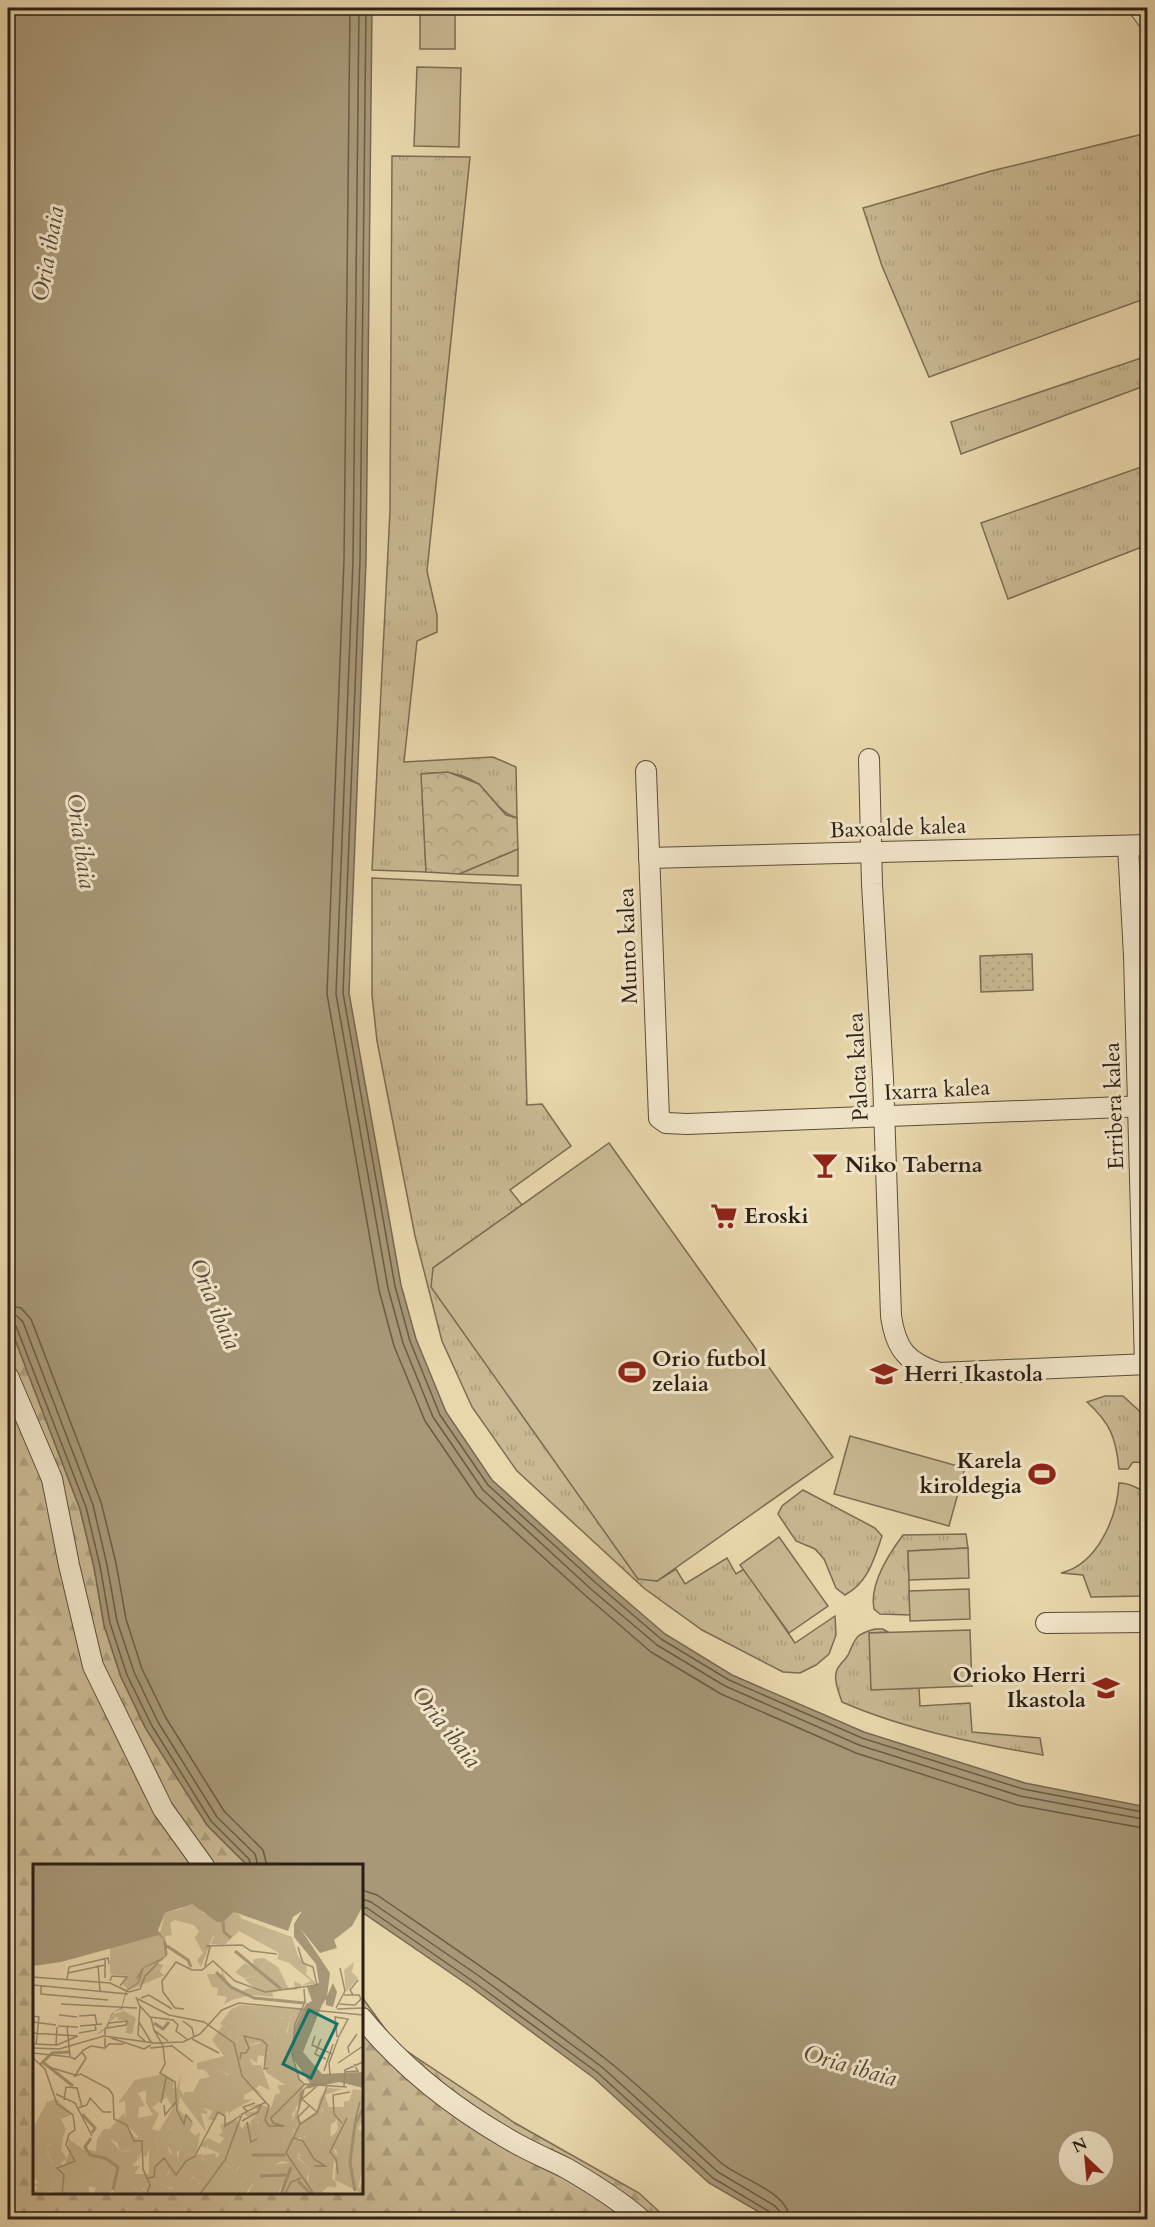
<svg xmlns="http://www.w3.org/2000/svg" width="1155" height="2227" font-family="Cardo,serif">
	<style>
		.grass { fill: url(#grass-tufts); stroke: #7a6c53; stroke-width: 1.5 }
		.forest { fill: url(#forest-firs); stroke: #7a6c53; stroke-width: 1.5 }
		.park { fill: url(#park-crowns); stroke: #7a6c53; stroke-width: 1.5 }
		.garden { fill: url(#garden-dots); stroke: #7a6c53; stroke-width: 1.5 }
		.pitch { fill: #c9b892; stroke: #7a6c53; stroke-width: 1.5 }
		.water { fill: #a89878; stroke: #766850; stroke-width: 1.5; fill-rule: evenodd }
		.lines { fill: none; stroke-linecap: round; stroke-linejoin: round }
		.shore { stroke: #6a5c46; stroke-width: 1.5 }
		.street-casing { stroke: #5a4d3a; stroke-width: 22 }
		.street { stroke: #f1e5c9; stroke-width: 20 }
		.labels { text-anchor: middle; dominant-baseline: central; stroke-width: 6; stroke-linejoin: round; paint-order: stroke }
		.street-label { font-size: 22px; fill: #2b1f14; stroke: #f1e5c9 }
		.poi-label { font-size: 22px; font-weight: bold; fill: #2b1f14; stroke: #f1e5c9; text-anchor: start }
		.water-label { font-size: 24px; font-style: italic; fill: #574937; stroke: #f1e5c9 }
		.inset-river { fill: none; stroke: #a89878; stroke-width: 3 }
		.inset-road { fill: none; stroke: #9d8d6f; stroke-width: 1.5 }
		.view { fill: #0f766e; fill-opacity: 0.15; stroke: #0f766e; stroke-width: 3 }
		.inset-edge { fill: none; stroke: #2b1f14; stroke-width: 3 }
	</style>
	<defs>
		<pattern id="grass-tufts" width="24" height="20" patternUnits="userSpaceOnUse" patternTransform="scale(1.5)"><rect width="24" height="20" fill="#c9b892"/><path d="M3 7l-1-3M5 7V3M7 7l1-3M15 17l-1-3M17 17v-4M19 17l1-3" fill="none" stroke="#ad9e7d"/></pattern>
		<pattern id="forest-firs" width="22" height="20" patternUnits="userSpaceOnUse" patternTransform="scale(1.5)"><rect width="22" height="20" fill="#c9b892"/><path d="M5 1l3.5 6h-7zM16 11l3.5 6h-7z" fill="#ad9e7d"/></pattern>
		<pattern id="park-crowns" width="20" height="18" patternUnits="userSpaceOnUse" patternTransform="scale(1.5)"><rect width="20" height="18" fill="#c9b892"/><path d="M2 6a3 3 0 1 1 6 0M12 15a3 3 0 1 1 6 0" fill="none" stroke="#ad9e7d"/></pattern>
		<pattern id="garden-dots" width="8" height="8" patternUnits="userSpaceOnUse" patternTransform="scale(1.5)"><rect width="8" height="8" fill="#c9b892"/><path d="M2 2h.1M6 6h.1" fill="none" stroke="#ad9e7d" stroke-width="1.8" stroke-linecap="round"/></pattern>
	</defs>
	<rect width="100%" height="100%" fill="#e9d7ac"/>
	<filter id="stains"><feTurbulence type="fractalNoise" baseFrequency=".00333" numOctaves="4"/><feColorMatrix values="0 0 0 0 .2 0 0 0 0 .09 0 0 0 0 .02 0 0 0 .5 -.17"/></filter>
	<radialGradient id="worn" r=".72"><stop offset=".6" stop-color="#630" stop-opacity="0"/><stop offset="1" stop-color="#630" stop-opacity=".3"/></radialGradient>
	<g class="grass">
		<polygon points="1147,133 1147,298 929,377 882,266 863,208 991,171"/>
		<path d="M392,156L470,157L427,571L437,615V632L417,641L404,762L493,757L516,767L517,818C500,813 493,798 481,787C465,771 441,772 422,774L426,872L372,870L390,511Z"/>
		<polygon points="1147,356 1147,385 961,454 951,422"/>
		<polygon points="1147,465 1147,545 1008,599 981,523"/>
		<polygon points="518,849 518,876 459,874"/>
		<polygon points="372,878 521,885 527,1105 542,1104 571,1146 510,1190 522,1205 433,1268 657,1581 676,1569 685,1584 727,1558 736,1574 744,1569 795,1643 835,1616 836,1635 829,1654 816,1665 800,1673 783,1672 702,1630 645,1589 517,1471 472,1407 442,1341 415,1236 377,1041 372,995"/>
		<path d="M1105,1396H1123L1147,1418V1463L1133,1462L1128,1469H1119C1116,1437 1110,1423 1087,1402Z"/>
		<path d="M1119,1483C1133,1483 1135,1489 1147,1492V1596L1091,1597L1083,1575L1061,1573C1098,1564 1117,1517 1119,1483Z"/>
		<path d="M803,1490L875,1528L882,1536C874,1559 868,1583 845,1595L836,1588L824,1559L815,1549L796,1541L778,1514L782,1506Z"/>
		<path d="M966,1534L968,1548L908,1551L910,1615L880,1614L874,1609C869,1584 888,1555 903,1535Z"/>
		<path d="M875,1629H883L888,1632L870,1633L871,1689L919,1688L920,1706L970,1703L972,1732L1040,1738L1043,1755C977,1744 904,1729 842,1702C838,1690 831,1675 840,1665C843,1661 847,1658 849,1653C856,1636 857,1634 875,1629Z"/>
	</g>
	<polygon class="forest" points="8,1321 80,1509 94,1567 104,1625 121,1677 146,1729 207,1825 247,1865 34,1866 34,2192 362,2192 362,1997 396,2044 515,2123 639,2193 667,2219 8,2219"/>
	<polygon class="park" points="448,772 479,784 506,815 517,818 518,849 459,874 426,872 421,774"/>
	<polygon class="garden" points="1032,954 1033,990 981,992 980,956"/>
	<g class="pitch">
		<rect x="420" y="8" width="35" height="41"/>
		<polygon points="417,67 461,68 459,147 414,146"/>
		<polygon points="609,1143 833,1457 657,1581 638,1579 431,1287 433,1268"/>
		<polygon points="850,1436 965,1468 949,1526 834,1494"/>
		<polygon points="779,1537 828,1606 789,1633 740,1565"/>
		<polygon points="968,1548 969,1578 909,1580 908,1551"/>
		<polygon points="969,1589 970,1619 910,1621 909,1591"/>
		<polygon points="970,1630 972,1686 871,1690 869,1633"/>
	</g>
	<path class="water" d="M8,8H372L366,561L349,993L401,1285L416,1339L446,1412L492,1480L601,1579L665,1634L732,1675L864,1732L1025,1783L1147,1807V2219H771L709,2183L594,2078L471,1987L362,1912V1866L247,1865L207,1825L146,1729L121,1677L104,1625L94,1567L80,1509L8,1321ZM1068,2140H1104V2176H1068Z"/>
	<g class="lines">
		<g class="shore">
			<polyline points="350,8 344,560 327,994 379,1290 394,1346 425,1421 477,1497 586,1596 651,1652 721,1694 856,1753 1018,1805 1148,1829"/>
			<polyline points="359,8 353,561 336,994 388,1288 403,1343 433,1417 483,1490 592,1590 657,1645 725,1686 859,1745 1020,1796 1148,1820"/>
			<polyline points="366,8 360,561 343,993 395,1286 410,1341 440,1415 488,1485 597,1584 661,1639 729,1680 862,1738 1023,1789 1148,1813"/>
			<polyline points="8,1305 21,1308 31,1319 101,1502 116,1563 126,1619 142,1669 166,1718 224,1811 263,1850 267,1866"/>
			<polyline points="8,1314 17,1316 23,1322 93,1505 107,1565 117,1621 134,1672 158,1722 217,1817 255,1854 258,1866"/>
			<polyline points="8,1322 12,1322 16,1326 86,1507 100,1566 110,1623 127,1675 152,1726 211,1821 249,1859 251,1866"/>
			<path d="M362,1890L377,1895C454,1948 533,2001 607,2060C646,2091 682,2127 719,2161C738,2179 789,2191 790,2220"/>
			<polyline points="362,1899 371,1902 479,1976 602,2067 718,2172 775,2206 780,2212 781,2220"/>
			<polyline points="362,1907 367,1908 474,1982 598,2073 713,2178 770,2212 773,2220"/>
		</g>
		<defs>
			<g id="street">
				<polyline points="1139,8 1148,20"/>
				<path d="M869,759L872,884L883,1078L891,1316C896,1350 907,1362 939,1373L1148,1364"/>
				<polyline points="646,771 659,1118 666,1123 687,1124 1148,1106"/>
				<polyline points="1128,846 1134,956 1145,1364"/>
				<polyline points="649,858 1148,845"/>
				<polyline points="8,1376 52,1479 69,1565 93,1666 163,1809 204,1866"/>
				<polyline points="1046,1623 1148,1622"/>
				<path d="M362,2018C402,2067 450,2105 505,2137C524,2149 546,2158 566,2168C592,2183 619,2200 642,2220"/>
			</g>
		</defs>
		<use href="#street" class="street-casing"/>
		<use href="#street" class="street"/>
	</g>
	<defs>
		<symbol id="bar-bare" viewBox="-9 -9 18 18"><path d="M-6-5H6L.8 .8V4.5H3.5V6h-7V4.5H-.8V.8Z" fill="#8f2418" stroke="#f1e5c9" stroke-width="2.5" paint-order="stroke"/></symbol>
		<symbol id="supermarket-bare" viewBox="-9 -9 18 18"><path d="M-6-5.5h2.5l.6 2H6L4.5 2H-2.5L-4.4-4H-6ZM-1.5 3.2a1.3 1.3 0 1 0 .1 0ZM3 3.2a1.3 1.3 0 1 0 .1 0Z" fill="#8f2418" stroke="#f1e5c9" stroke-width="2.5" paint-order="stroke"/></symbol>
		<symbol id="stadium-bare" viewBox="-9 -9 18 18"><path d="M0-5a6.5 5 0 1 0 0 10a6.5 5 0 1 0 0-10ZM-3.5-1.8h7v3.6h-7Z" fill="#8f2418" stroke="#f1e5c9" stroke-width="2.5" paint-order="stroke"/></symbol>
		<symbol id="school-bare" viewBox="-9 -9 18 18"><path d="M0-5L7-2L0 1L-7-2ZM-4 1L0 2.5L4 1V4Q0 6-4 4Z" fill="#8f2418" stroke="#f1e5c9" stroke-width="2.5" paint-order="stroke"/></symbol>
	</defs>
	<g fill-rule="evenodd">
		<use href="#bar-bare" x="806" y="1146" width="38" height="38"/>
		<use href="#supermarket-bare" x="705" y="1197" width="38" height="38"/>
		<use href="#stadium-bare" x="613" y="1353" width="38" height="38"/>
		<use href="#school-bare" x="865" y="1355" width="38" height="38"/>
		<use href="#stadium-bare" x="1023" y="1455" width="38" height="38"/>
		<use href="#school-bare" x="1087" y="1669" width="38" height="38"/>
	</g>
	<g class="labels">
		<g class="street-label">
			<text transform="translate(898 828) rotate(-2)">Baxoalde kalea</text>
			<text transform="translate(628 946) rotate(-92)">Munto kalea</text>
			<text transform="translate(858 1067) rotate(-93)">Palota kalea</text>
			<text transform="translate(937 1090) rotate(-3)">Ixarra kalea</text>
			<text transform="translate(1114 1106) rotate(-92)">Erribera kalea</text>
		</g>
		<g class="poi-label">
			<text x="845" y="1165">Niko Taberna</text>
			<text x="744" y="1216">Eroski</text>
			<text x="652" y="1359">Orio futbol<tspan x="652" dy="25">zelaia</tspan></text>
			<text x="904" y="1374">Herri Ikastola</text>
			<text x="1022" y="1461" text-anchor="end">Karela<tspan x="1022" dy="25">kiroldegia</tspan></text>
			<text x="1086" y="1675" text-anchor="end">Orioko Herri<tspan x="1086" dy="25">Ikastola</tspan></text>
		</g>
		<g class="water-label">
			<text transform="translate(48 254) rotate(-80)">Oria ibaia</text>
			<text transform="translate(81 841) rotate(82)">Oria ibaia</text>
			<text transform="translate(215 1304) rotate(67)">Oria ibaia</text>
			<text transform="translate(446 1727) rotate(52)">Oria ibaia</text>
			<text transform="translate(850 2066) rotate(16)">Oria ibaia</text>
		</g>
	</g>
	<g transform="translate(33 1864)">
		<rect width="330" height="330" fill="#e9d7ac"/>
		<path d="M204,53L259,73L265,92L274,102L273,110L284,120L269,121L278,117L256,99L244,95L246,89L206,67L191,81L178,80L186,62ZM222,112L248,126L239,129L241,133L218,131L196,137V131L205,134L204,127L211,130L208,128L215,124L223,125L211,115ZM207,142L211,147L218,144L219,151L231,157L250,154L252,146L264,147L258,152L253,170L250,166L240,169L234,166L243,172L237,188L226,190L227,178L212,182L204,176L203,179L196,174L199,167L187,160L198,145ZM91,147L103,154L99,170L93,169L94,156H85L84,152L76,158L81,150ZM186,206L196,212L195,220L185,229L184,235L192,237L182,257L175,255L184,239L178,232L182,229L178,221ZM295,224L309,225L292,231L296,243H311V238L320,237L324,245L316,253L309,277L308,271L298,276L296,273L305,268L304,256L296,262L288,252L290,244L284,245L287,234ZM152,228H160L173,236L178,246L162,242L150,232ZM262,233L266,238L259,251L261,256L256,253V258L240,257L242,250ZM91,249L97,267L112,285L103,295L97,286L87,288L85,279L77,275L88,268L78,271L76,265ZM203,255L209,265L214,258L221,261L222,256L235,271L250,269L251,278L255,277L258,266L260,275L251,292H231L226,288L225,295L236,301L258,299L268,307L264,303L267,300L276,308L274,314L281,330H249L253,307L223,300L221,318L212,330L207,320L216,312L205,302L203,308L198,306L201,298L195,303L192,299L208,272L200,270V256ZM284,257L289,265L288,279L300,284L306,297L305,302L301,296L299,314L294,315L279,307L263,291L277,294L283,289L272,272L262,275L261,261L263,258L264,264H268ZM135,262L139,274L134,280L140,300L128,321L139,325L146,318L144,311L154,299L144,296L148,282L158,292L170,290L168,294L176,299L166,316L159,313L157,317L168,321L163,327L148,324L143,329L98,330L99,323L108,329L115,321L108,318L114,319L118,314L123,321L121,312L128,313L125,302L120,303V293L125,290L123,270L119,265L125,267ZM24,266L30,273L28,287L34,294L27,300L31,302L36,289L35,275L49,284L48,291L61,297L58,312L72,302L68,298L75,299L78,320L74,330H60L63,324L56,322V330H16L21,326L18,320L13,324L16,318L24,319L26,315L32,318L36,314L28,306L21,307L23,316L11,314L16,294L10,287L11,286L20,300L21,290H16L13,283L23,278Z" fill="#c9b892"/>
		<path d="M231,94L245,103L256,125L262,123L261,117L269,121L263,126H248L222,112L211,114L202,108L212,99L219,103L221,95ZM188,105L196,120L212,130L204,127L206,133L198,136L196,131L197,137L191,140L194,133L184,131L185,124L179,123L174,110H189ZM206,141L271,145L259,190L270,224L266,238L262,234L239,256L254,258L256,252L260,257L263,245L268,259L289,243L288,253L298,259L297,276L305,265L309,276L314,255L323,244L320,238L313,247L305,249V246L316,242L311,237H316L320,225L328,226L330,256L325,265L330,267V301L325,325L330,319V330L302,316L304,286L288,281L289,265L284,257L272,264H264L263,258L260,267L262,275L268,276L267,271L279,276L280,285L288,295L274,297L265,289L264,294L279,307L299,314L304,320L302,324L296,322L289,328L292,330H281L275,326L276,308L267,300L264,303L268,308L258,299L249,297L238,302L221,294L227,288L230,292H250L260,275L258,266L255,277L251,278L250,269L231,273L235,270L228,269L225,257L221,261L217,258L223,251L214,252L211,249L224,247L223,243H214L226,240L238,244L242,231L247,229L245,221H252L233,208L231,192L225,191L224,199L216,194L220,201H228L237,226L226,221L223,225L231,232L221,226L211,231V236L220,235L197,248L196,253L195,246L190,252L184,247L192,237L184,235L185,223L195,220V210L185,206L184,218L178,220L182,229L178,232L184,239L179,248L173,236L160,228L167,215L177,213L172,206L164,205V199L191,192L179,176L189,162L199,166L196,174L203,179L206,175L212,182L230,179L226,188L235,190L243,172L233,166L242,169L248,164L254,170L258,152L264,147L252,146L254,151L236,160L218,151V144L211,147L207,142L200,146ZM130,210L140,216V224H144L148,210L146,224L151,232L174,247L173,258V250L168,249L173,268L147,233L145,245L160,259L157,267L162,272L167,268L164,289L158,292L147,282L149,287H144V296L157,297L144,311L146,318L141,324L129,322L130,313L135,311L140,299L134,296L139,289L134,280L139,274L135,270L137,264L127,265L140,244L132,230L133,234L119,243L126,250L119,265L123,270L125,291L121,293L120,303L125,302L128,313L121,314L123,321L118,314L114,320L107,318L119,322L108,325L111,327L108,329L100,323L98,330H82L80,326L74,330L68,325L78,321L75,299L68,298L72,302L56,313L61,297L48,291V285L63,287L64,275L71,265H76L78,271L88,267L89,271L77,275L88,288L105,286L103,295L110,289L112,285L106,277H97L106,273L93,260L92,237L85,239L102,216ZM113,226V239L120,251L105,254L106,243L112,242L105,229ZM116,285V310H101L107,302H99L109,291L113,293ZM23,235L40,250L28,255L33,265L30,273L26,270L23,278L13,282L15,290H21L22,301L11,286L17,296L11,314L23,316L21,306L31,304L36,314L32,319L26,315L24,319H18L21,326L26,320V330L25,326L0,330L4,323L0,320L6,319L0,312V264L14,238ZM200,256V270L205,264L211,274L196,290L204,287L202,292L192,300L195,303L201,296L198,306L203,308L206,303L216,312L207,320L212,330H128L132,325L139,329L148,324L163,327L167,319L161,321L156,313L166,316L165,299L176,300L168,292L182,289L183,294L187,290L175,284V280L174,284L166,282L175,274L187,280L191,274L186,271L190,268L187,261ZM220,299L253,306L254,312L252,325L249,330V321L245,330H215L221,318Z" fill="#c9b892" fill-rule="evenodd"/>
		<path d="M144,12L170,49L190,58L201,48L207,51L210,63L191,81L180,72L168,103L164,96L170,89L162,74L166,67L161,61L142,56L137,59L139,71L132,72L135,91L125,99L130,101L127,108L132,111L96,126L89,120L95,112L77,110V83L127,69L132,49L148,45L155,38ZM321,98L319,108L325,114L313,128L311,106ZM187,297L211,330H136L148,324L164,328Z" fill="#c9b892"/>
		<path d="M0,0H330V42L319,62L301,76L304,84L287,89L267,64L297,109L294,132L300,119L304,128L300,143L293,141V135L289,141L270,188L289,210L330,208V224L306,218L272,225L263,258L267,228L277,219L259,193L262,163L273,140L279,137L274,123L286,119L283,100L261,73V60L269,47L260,53L255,67L201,48L190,58H184L159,40L132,49L125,66L134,80V91L128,97L111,104L106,119L94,127L89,144L93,149L89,145L81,148L72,165L67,169L63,171L73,163L79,149L88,144L93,126L105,118L106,113L102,116L109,104L132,92L130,75L126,71L28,98L0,102Z" fill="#a89878"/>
		<path class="inset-river" d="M190,58L191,68L198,74M134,82L155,96L158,103M202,87L248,125M183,108L198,123L221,134L271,139M121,159L130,165L136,158M11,199L40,222M7,201L19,189L36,188M49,250L62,264L59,269M58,274L52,283L57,291L72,294L85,303L80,326M219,291H252M227,312L253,311M265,317L278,330M322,327L317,298L322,260L330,245M248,330L258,303"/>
		<path class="inset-road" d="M173,82L209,81L218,87L244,90M65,101L67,127M172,102L177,83L173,82M35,109L72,101M0,113L77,119L96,128M72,114V95M34,115L36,103L75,94L76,100M77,117L79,112L94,113L87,122M0,121L95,130M8,121V130L75,136M271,125L272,138L262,160L259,190L266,215L271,220M96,128L107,125L112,112L125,99M320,131L317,126L325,116M103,133L107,143L105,171L112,177M108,134L116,131L139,145M105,135L136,151L171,158L201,179L209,212L236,242L232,256L236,262H251L240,259L238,254L272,220L314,223M28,140L104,144M306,140L322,141L328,135L326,131H311M107,142L118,154L121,166L135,177M303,144L312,127L307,104M151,145L142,144L130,128L129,117L143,98L159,106H169L180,97L202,117L232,128L284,121L280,103L270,99L265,83M304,145L330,144M26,151L44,153M0,152L6,153L3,181M46,152L62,151L64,161M302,152L304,173M117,153L140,156L145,161L143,167L155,176M302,153L315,155L305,174M150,157L159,164L161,173M0,158L23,161M106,158L118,178M25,162L45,163M47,162L69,160M121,166L130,182L132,200L127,209L142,218L144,247L151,260L153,251L159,258M0,169L45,172M46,169L63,166L62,161M72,171V166L76,159L94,157L93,161L74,164M282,172L279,181L299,190M72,174V184L76,180H91M78,174L111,185L118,181M159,175L186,189M288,175L282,190L293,195M0,180L24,181L45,172M23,181L24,163M138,181L160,198M0,184L26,185L71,172L121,179L150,178L167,170L189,146L206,139L330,151M117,184L139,182M49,187L58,182L71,184M0,189L37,193L34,162M316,189L315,183L324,170M37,193L42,195L49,188L53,194L42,212L48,210L76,225L80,231L81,255L94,261L101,277H109L110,305L117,321L114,330M0,194L12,205L24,240L40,251L42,266L36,270L33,281L42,297L24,304L31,311L29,330M207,195L208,189H213L216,184L211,172L229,176L234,181L231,205L235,204M305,199L330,182M16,203L42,211M291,207L300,180M312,208L325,207L321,200M297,211L296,199L305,175M283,223L269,235L284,248M311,223L312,206L330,198M23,230L42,239L59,272M31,236L33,223L44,224L49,243M128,239L133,214M131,241L132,251L143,238M45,244L54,241L57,234L70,248H78M214,247L210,243L222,239M209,257L225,248L228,241M322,257L327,238M214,258L218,278L224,275M309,259L301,250L300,231L317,228M267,260L265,253L276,242M261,274L270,277L281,295L292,302H281M305,310L303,295L297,288L314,254M115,314L121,313L122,303L131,294L143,311L153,297L162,292L185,248L192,252V262L207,252M167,330L192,296L209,250L233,238M252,330L258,318L268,314M281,330L253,289L267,260L284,249L294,222"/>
		<path class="view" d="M276,146L304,160L278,214L250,200Z"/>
		<rect width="330" height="330" class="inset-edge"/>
	</g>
	<rect width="1155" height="2227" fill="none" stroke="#e9d7ac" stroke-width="30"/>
	<rect x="9" y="9" width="1137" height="2209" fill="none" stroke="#2b1f14" stroke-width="3"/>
	<rect x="15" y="15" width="1125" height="2197" fill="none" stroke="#2b1f14" stroke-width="1.5"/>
	<g transform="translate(1086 2158) rotate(334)"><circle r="28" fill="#f1e5c9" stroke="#a29681" stroke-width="1.5"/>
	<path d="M0-4.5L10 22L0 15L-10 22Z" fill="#8f2418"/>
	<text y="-9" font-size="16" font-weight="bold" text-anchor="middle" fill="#2b1f14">N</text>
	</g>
	<rect width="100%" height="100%" filter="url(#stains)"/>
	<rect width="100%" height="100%" fill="url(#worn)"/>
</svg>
